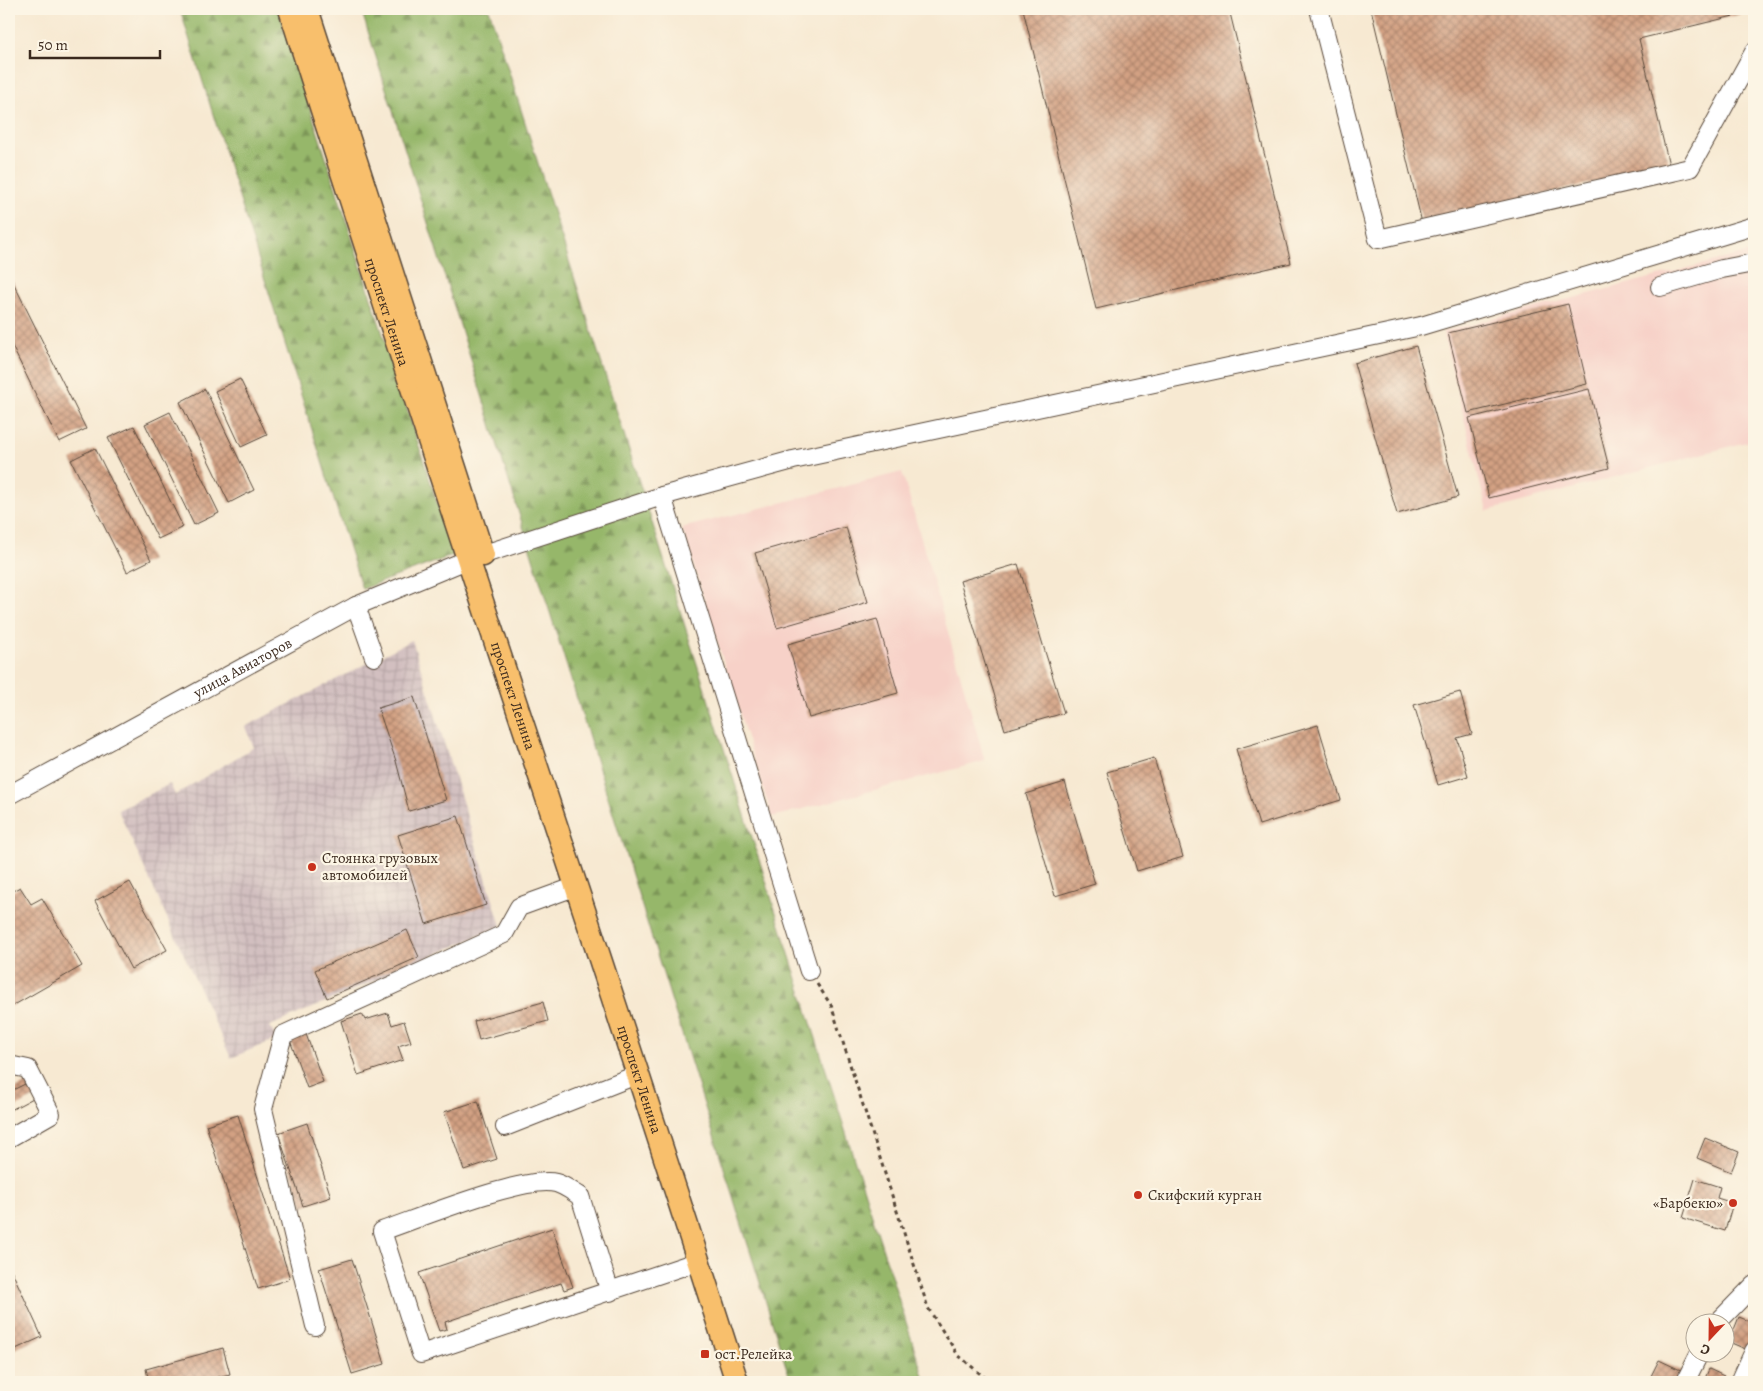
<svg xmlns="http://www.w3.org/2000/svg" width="1763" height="1391" font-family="Alegreya,serif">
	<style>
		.built { fill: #f7d1c8 }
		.industrial { fill: url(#industrial-grid) }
		.forest { fill: url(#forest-firs); stroke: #687044 }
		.building { fill: url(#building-cross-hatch) }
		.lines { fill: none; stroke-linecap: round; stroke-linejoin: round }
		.minor-casing { stroke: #574739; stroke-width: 20 }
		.major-casing { stroke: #574739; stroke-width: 25 }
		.path { stroke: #574739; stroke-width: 3; stroke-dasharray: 4 4; stroke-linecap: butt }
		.minor { stroke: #fff; stroke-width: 18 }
		.major { stroke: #f8bf6c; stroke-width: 22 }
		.poi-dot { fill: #c8321e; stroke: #fcf5e5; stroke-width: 2 }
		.labels { text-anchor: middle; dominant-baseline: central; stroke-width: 4.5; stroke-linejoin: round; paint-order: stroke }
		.street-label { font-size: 15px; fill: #3b2a1e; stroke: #fcf5e5 }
		.poi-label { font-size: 15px; fill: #3b2a1e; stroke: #fcf5e5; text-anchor: start }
	</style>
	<defs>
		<pattern id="industrial-grid" width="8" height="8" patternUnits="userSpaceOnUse" patternTransform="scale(1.25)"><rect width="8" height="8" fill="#d2bfc0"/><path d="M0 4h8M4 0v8" fill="none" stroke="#b5a4a5"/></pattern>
		<pattern id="forest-firs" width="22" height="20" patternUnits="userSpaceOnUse" patternTransform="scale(1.25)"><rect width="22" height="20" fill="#96b76b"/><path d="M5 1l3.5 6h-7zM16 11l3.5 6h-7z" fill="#7c9557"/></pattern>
		<pattern id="building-cross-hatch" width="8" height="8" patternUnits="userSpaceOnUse" patternTransform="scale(1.25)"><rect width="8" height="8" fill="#d3a183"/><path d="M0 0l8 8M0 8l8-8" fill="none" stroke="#ac836b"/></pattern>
	</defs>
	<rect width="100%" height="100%" fill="#fcf5e5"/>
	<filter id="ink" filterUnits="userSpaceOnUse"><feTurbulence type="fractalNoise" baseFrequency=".02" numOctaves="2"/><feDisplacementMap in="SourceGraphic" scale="10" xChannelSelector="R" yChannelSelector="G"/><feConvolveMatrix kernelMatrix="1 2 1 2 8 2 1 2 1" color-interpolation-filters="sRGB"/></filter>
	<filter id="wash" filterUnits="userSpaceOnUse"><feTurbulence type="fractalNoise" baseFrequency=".0096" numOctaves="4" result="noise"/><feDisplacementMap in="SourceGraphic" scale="20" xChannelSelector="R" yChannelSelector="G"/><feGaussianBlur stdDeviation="1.12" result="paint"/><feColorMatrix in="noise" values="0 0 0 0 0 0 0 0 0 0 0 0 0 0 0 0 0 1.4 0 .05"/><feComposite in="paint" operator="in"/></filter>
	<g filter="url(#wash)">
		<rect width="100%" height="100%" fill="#f7e9d2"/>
		<g class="built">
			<polygon points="1754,251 1754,440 1487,511 1443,332"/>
			<polygon points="902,472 985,761 772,817 682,528"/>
		</g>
		<polygon class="industrial" points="412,640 501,926 270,1026 276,1039 231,1058 118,810 170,784 175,795 254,747 245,727"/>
		<g class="forest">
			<polygon points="180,9 278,9 454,555 362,589"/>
			<polygon points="361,9 489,9 925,1382 791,1382"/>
		</g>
		<g id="blocks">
			<g class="building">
				<polygon points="1023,9 1229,9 1291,263 1096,309"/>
				<polygon points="1371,9 1754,9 1754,11 1639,39 1669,165 1422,223"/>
				<polygon points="9,274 86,429 59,442 9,340"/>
				<polygon points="1568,304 1587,384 1468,413 1448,333"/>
				<polygon points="1416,346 1458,497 1397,514 1354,363"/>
				<polygon points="240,379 267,435 241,447 215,391"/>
				<polygon points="205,389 254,490 229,503 180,402"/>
				<polygon points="1589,389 1609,468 1489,498 1469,418"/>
				<polygon points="170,412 219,513 194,525 145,424"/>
				<polygon points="134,426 183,527 158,539 108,438"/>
				<polygon points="95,448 151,560 127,572 71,460"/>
				<polygon points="846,527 868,602 777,628 755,553"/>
				<polygon points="1018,564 1064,713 1005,730 960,581"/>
				<polygon points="877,619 898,693 809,718 788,644"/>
				<polygon points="1460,692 1472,734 1457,738 1468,776 1438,785 1414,705"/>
				<polygon points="414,697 446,800 409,811 396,761 378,708"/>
				<polygon points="1318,725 1341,800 1259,825 1236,749"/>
				<polygon points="1154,758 1183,857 1137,871 1107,772"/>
				<polygon points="1065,782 1095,884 1055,896 1026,794"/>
				<polygon points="458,816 486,905 426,924 398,835"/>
				<polygon points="130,882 167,950 131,969 95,901"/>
				<polygon points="20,887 31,904 42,898 82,966 9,1008 9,893"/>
				<polygon points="407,930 419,957 327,998 315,970"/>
				<polygon points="543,1002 548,1021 479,1040 474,1021"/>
				<polygon points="388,1013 392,1025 404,1021 411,1042 398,1046 403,1060 358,1075 341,1021 362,1014 365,1020"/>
				<polygon points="306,1034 323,1082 307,1088 290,1040"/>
				<polygon points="27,1083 35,1097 9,1111 9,1092"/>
				<polygon points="478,1101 497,1159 464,1170 444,1112"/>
				<polygon points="238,1115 290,1279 258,1289 206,1125"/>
				<polygon points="307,1123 331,1197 303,1206 278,1133"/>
				<polygon points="1705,1138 1739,1152 1731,1172 1697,1158"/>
				<polygon points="1695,1179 1720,1187 1717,1198 1733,1203 1725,1231 1683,1218"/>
				<polygon points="552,1228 573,1287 564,1290 561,1283 445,1322 447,1329 439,1331 419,1273"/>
				<polygon points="352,1259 385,1364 352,1374 319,1269"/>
				<polygon points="9,1265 42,1337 9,1352"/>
				<polygon points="1739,1317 1754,1323 1754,1335 1748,1350 1729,1342"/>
				<polygon points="223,1348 230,1374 199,1382 149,1382 146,1369"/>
				<polygon points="1659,1360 1704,1381 1709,1369 1724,1376 1721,1382 1648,1382"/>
			</g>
		</g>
	</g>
	<g filter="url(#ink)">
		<use href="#blocks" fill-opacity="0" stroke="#574739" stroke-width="1"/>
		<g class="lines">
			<defs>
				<g id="minor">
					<polyline points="1319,9 1378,239 1690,168 1754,52"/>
					<polyline points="1660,287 1722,269 1754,263"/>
					<polyline points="662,496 809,971"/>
					<polyline points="356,606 374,657"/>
					<path id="s1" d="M9,795L356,606L469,559L662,496L793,460L1421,326L1754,226"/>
					<polyline points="9,1065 28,1069 51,1114 9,1138"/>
					<polyline points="505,1127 639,1074"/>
					<path d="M610,1292L580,1196C573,1192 564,1185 556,1183C525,1175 417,1219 382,1231L421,1354L699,1261"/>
					<polyline points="1716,1324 1754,1285"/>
					<polyline points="315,1326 263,1109 283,1035 504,934 519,907 577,886"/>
					<polyline points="1685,1382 1699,1354"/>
					<polyline points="1740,1382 1754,1351"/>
				</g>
				<g id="major">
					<path id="s2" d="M290,9C434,468 592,923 737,1382"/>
					<polyline points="307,9 483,555"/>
				</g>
			</defs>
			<use href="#minor" class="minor-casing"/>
			<use href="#major" class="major-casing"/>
			<polyline class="path" points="817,984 831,1005 928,1308 958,1355 990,1382"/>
			<use href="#minor" class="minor"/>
			<use href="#major" class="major"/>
		</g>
	</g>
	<g class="poi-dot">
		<circle cx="312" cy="867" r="5"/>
		<circle cx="1138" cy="1195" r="5"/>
		<circle cx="1733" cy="1203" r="5"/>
		<rect x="700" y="1349" width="10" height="10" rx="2.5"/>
	</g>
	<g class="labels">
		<g class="street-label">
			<text stroke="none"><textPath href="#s2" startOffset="318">проспект Ленина</textPath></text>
			<text stroke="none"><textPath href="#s1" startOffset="266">улица Авиаторов</textPath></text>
			<text stroke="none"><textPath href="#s2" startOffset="722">проспект Ленина</textPath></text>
			<text stroke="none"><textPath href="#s2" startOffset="1126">проспект Ленина</textPath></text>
		</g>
		<g class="poi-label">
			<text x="322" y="858">Стоянка грузовых<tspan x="322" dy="17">автомобилей</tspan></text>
			<text x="1148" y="1195">Скифский курган</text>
			<text x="1723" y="1203" text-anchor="end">«Барбекю»</text>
			<text x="715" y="1354">ост.Релейка</text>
		</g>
	</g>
	<rect width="1763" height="1391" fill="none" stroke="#fcf5e5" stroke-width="30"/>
	<g transform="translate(1710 1338) rotate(202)"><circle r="24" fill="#fcf5e5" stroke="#afa495"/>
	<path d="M0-4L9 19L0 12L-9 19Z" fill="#c8321e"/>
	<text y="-8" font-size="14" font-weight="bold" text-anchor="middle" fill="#3b2a1e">С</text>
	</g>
	<path d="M30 50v8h130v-8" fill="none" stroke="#3b2a1e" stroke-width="2.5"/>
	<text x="38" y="50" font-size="15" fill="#3b2a1e" stroke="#fcf5e5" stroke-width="4" paint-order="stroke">50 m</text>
</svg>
